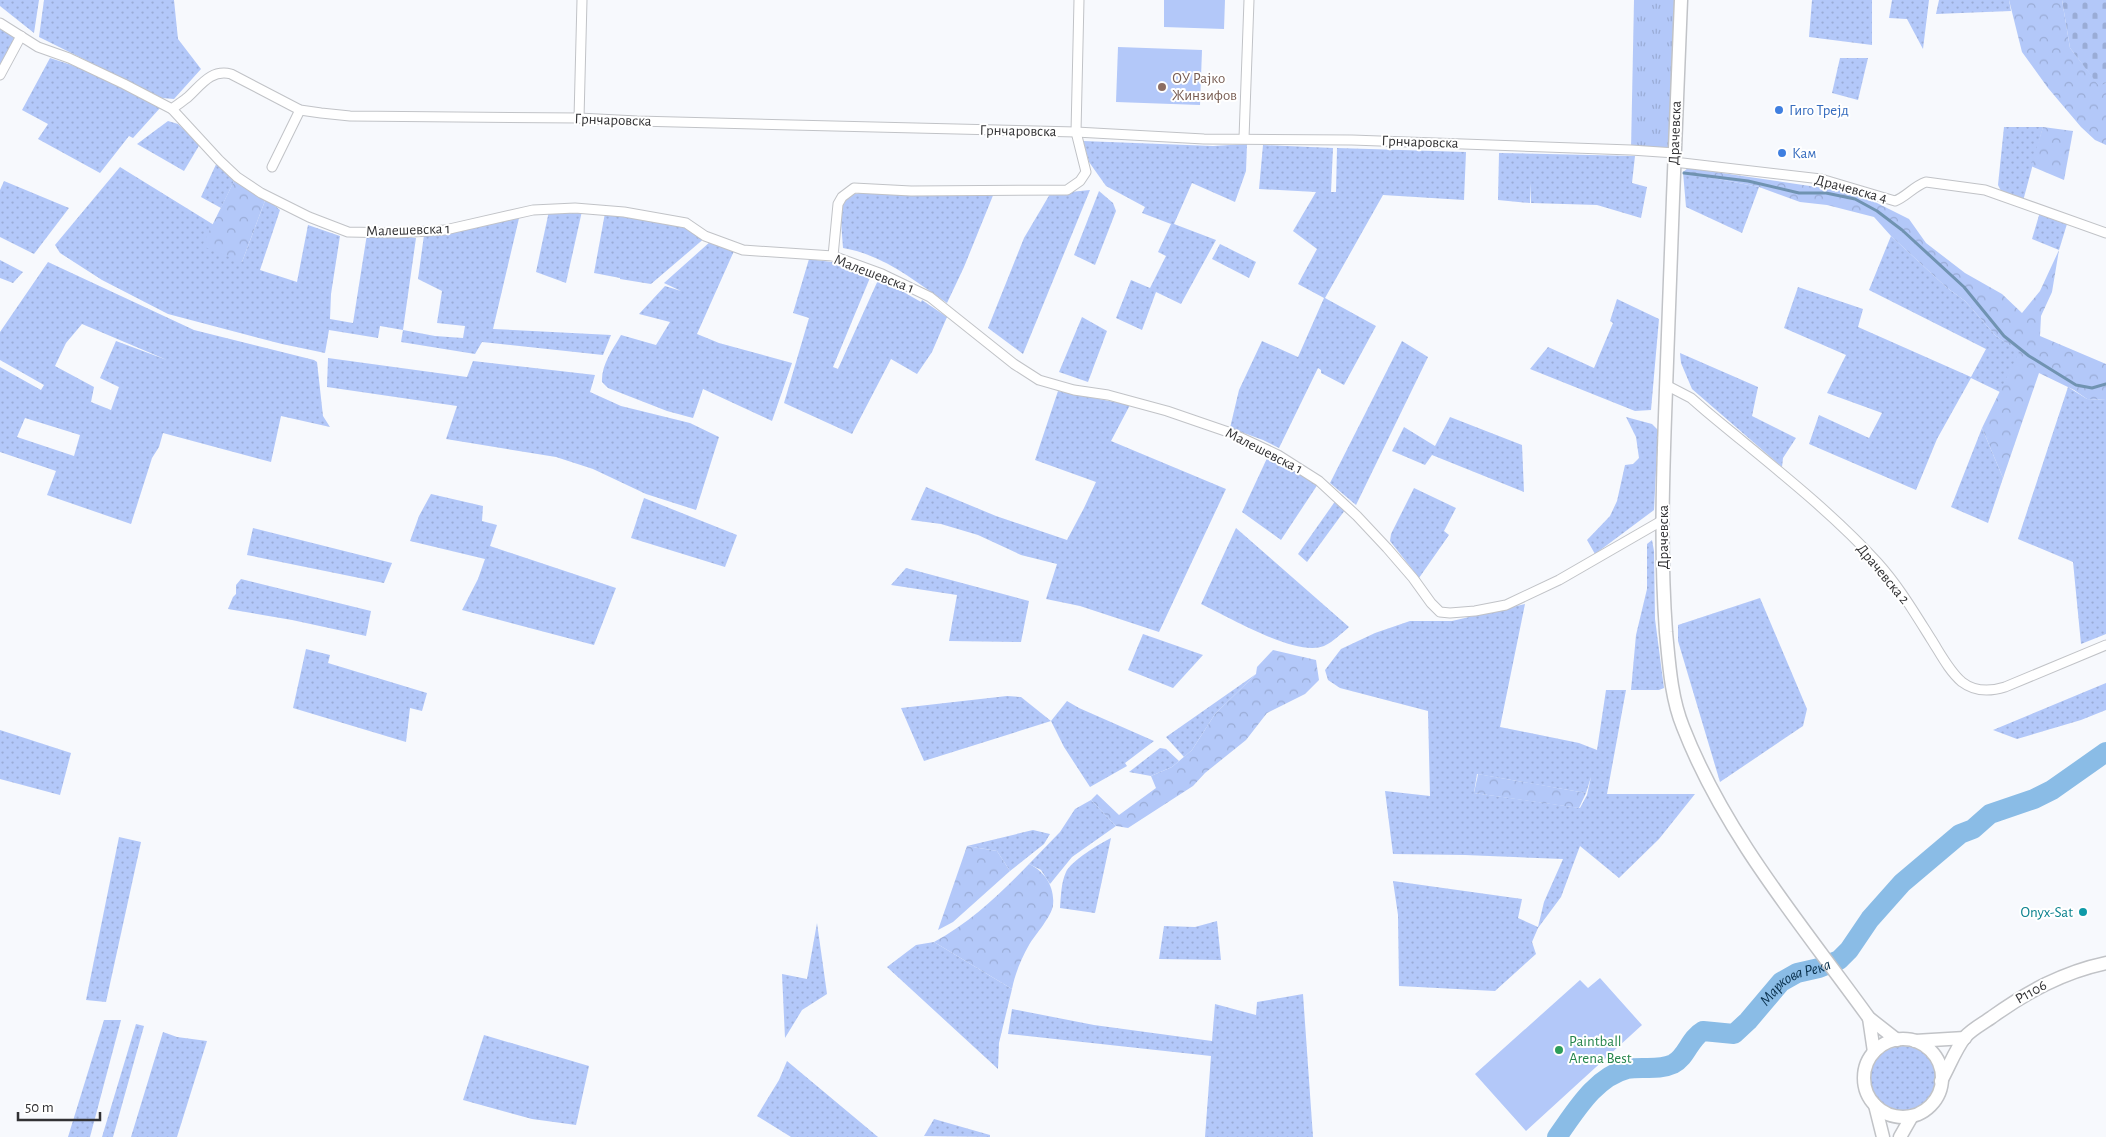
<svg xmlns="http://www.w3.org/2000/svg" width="2106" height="1137" font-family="'Alegreya Sans',sans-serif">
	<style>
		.grass { fill: url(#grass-dots); fill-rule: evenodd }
		.forest { fill: url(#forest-crowns) }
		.cemetery { fill: url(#cemetery-stones) }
		.park { fill: url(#park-tufts) }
		.pitch { fill: #b3c8f9 }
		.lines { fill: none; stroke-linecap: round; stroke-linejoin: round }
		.stream { stroke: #7093b1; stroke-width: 3 }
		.river { stroke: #8abce6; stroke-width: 20 }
		.minor-casing { stroke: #c1c3c7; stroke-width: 11 }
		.secondary-casing { stroke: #c1c3c7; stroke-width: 15 }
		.minor { stroke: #fff; stroke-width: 9 }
		.secondary { stroke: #fff; stroke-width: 12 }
		.education-dot { fill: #8d6e63; stroke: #fff; stroke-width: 2 }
		.shop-dot { fill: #3f7fe0; stroke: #fff; stroke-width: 2 }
		.culture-dot { fill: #0f9aa8; stroke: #fff; stroke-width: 2 }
		.leisure-dot { fill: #2e9e5b; stroke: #fff; stroke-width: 2 }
		.labels { text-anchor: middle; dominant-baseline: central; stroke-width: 4; stroke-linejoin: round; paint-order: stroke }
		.education-label { font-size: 15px; fill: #785e54; stroke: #fff; text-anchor: start }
		.shop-label { font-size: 15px; fill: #366cbe; stroke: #fff; text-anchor: start }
		.street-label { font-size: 15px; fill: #323234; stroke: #fff }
		.culture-label { font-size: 15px; fill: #0d838f; stroke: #fff; text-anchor: end }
		.leisure-label { font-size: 15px; fill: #27864d; stroke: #fff; text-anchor: start }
		.water-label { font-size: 16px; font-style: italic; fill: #09304c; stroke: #fff }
	</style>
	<defs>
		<pattern id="grass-dots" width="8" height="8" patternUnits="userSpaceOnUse" patternTransform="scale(1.25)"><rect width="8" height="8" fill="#b3c8f9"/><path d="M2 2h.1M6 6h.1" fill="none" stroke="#9aacd6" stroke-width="1.8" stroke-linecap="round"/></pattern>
		<pattern id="forest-crowns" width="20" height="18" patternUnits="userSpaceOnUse" patternTransform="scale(1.25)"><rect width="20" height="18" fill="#b3c8f9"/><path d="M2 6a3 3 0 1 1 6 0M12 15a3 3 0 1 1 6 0" fill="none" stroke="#9aacd6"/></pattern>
		<pattern id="cemetery-stones" width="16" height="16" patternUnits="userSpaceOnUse" patternTransform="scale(1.25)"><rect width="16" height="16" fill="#b3c8f9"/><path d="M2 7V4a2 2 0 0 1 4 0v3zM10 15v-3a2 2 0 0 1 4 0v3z" fill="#9aacd6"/></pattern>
		<pattern id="park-tufts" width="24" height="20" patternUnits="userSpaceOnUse" patternTransform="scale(1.25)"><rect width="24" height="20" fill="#b3c8f9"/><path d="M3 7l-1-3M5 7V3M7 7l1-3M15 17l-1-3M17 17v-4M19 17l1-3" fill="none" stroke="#9aacd6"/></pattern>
	</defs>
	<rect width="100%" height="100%" fill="#f7f9fd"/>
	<g class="grass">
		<polygon points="0,0 39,0 34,33 0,6"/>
		<polygon points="44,0 174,0 178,39 201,69 174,99 162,98 39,37"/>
		<polygon points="1812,0 1872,0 1872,45 1809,37"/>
		<polygon points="1892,0 1929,0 1923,49 1907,19 1889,18"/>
		<polygon points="1939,0 2009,0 2011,11 1936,14"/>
		<polygon points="0,27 18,39 0,74"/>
		<polygon points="50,58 84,69 160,108 133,138 129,136 100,173 38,139 48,124 22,110"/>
		<polygon points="1840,58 1868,58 1858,100 1832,93"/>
		<polygon points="168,121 178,124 200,144 184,171 137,144"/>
		<polygon points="2004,127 2043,127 2023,201 2001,191 1998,185"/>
		<polygon points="1083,141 1213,146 1247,144 1246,171 1235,202 1192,183 1174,224 1216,240 1181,304 1156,292 1142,330 1116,318 1131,280 1150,288 1166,256 1158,252 1171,224 1142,213 1145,207 1106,186 1089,162"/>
		<polygon points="1263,145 1333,148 1331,192 1336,192 1337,148 1466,152 1464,200 1383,195 1325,298 1376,326 1344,385 1321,373 1321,370 1318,368 1279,448 1263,440 1230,428 1239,390 1262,341 1298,357 1324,298 1298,284 1317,249 1293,231 1316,192 1259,189"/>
		<polygon points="1499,153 1635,156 1632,183 1647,187 1641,218 1597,205 1531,203 1531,183 1530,203 1498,200"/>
		<polygon points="218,160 236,177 221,208 201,197"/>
		<polygon points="120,167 214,225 242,262 266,198 280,210 260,270 297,282 308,225 340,236 331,294 330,319 353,323 367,234 416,238 403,330 435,336 463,338 465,326 437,323 442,291 418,279 424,235 520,214 493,329 611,335 603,355 482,342 475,354 401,342 403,330 380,326 378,338 329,330 325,353 282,344 168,314 102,280 60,253 55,245"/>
		<polygon points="1683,172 1759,187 1742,233 1686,207"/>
		<polygon points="4,181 69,208 34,254 0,237 0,190"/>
		<polygon points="1090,190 1023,354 988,328 1024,238 1050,194"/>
		<path d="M869,191L994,193L964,267L947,303C913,280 884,255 843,248L840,208L846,196Z"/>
		<polygon points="1099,191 1113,203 1116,211 1095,265 1074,255"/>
		<polygon points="549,211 582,211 566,283 536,272"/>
		<polygon points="2040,212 2067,224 2059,250 2032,239"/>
		<polygon points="605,213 687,227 706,237 651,284 620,279 620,278 594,273"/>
		<polygon points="1891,236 1946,287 1965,301 1996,336 2020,352 2000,392 1971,378 1937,439 1916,490 1809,444 1819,415 1869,438 1882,413 1827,393 1846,355 1784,328 1798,287 1863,309 1858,327 1971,377 1986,349 1869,290"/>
		<path d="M711,241L734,251L697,334L719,343L792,363L772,421L703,389L693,418L667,411L608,388L602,382C601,365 613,349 621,335L656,345L670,322L639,314L665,286L681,291L664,283Z"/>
		<polygon points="1220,244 1256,262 1249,278 1212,259"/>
		<polygon points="809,259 854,265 872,273 833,367 838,369 879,278 921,302 922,300 947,317 932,352 917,374 891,359 852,434 784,403 809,318 793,313"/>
		<polygon points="0,260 23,272 13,283 0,278"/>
		<path d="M48,262L194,330L314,360L317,362L323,416L330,427L281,416L271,462L163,433L159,447L152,458L131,524L47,495L56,471L0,452V367L41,390L44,385L0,360V332ZM82,324L167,360L116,341L100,378L119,387L111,410L91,402L94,387L55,366L66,343ZM25,418L80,435L74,456L17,437Z"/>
		<polygon points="1617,299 1659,319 1651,410 1635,411 1530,369 1548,347 1594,368 1613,323 1610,321"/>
		<polygon points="1082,317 1107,331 1088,382 1059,372"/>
		<polygon points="1402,341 1428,357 1356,505 1330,483"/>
		<polygon points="1680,353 1758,387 1752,416 1796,438 1783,458 1782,467 1692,389 1681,363"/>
		<polygon points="328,358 467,377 473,361 595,375 590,392 621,406 690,423 719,437 696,510 646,494 593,469 556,457 446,439 457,406 327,387"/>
		<polygon points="2068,387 2087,399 2106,400 2106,634 2081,644 2073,562 2018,539"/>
		<polygon points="1058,391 1130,405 1111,441 1226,489 1159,632 1080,606 1046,599 1057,564 1021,555 978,535 941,524 911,520 926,487 996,516 1067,540 1084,508 1096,482 1035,460"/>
		<polygon points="1450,417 1522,445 1524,492 1432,455 1425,465 1392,451 1404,427 1435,446"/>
		<polygon points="1626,417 1652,424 1658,430 1654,510 1595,554 1587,540 1610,516 1617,501 1625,465 1633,464 1639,458 1636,437"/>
		<polygon points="1982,428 2003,478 1988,523 1951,507"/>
		<polygon points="1269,454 1318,484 1281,540 1242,512"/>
		<polygon points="1414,488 1456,508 1444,531 1449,535 1419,578 1390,541 1391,534"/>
		<polygon points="431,494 483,506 482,521 497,525 490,546 616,588 594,645 462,610 478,579 485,559 410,541 419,516"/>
		<polygon points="644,498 737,535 725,567 631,538"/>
		<polygon points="1336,500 1345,510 1307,562 1298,554"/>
		<polygon points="253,528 392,563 384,583 247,555"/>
		<path d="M1236,528L1349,627C1342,633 1333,642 1324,646C1296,657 1229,617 1201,604Z"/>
		<polygon points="1652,540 1654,551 1655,619 1664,688 1659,690 1631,690 1636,635 1647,589 1647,544"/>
		<polygon points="906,568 1029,601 1021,642 949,641 957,595 891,585"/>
		<polygon points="241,579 371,611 366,636 292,620 228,609 233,597 236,594 236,585"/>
		<polygon points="1760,598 1807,709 1803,726 1720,782 1678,641 1678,625"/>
		<path d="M1525,604L1500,727L1579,743L1597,750L1606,690H1626L1607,794H1695L1659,839L1619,878L1580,846L1561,897L1538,928L1532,942L1536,954L1495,991L1399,986L1398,915L1393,881L1522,899L1518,918L1538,927L1544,902L1563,859L1465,855L1393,854L1385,791L1430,796L1428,711L1340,688L1328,680L1325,670L1341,649L1375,633L1410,621H1452ZM1477,774L1586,793L1591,777L1587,795L1580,808L1474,793Z"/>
		<polygon points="1143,634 1203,655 1173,688 1128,670"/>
		<polygon points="306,649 330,655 328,663 427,693 422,711 410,708 406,742 293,708"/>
		<polygon points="1256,674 1215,714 1192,750 1184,757 1166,737"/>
		<polygon points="2106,683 2106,710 2081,720 2017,739 1993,730"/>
		<polygon points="1007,696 1021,697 1051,721 1067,701 1079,708 1154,741 1125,763 1127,766 1090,787 1064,747 1051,721 924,761 901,708"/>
		<polygon points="0,730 71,753 60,795 0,779"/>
		<polygon points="1160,748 1166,749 1179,761 1172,767 1151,776 1129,772"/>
		<polygon points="1091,800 1116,826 1072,857 1050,884 1041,870 1029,864 1060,832 1075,809"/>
		<polygon points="1033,830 1050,834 1044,844 1010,871 997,851 967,846"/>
		<polygon points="119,837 141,842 106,1002 86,1000"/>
		<path d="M1111,838L1095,913L1060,908C1061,896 1061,883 1066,872C1071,861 1099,844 1111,838Z"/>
		<polygon points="1217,921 1221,960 1159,959 1164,926 1195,927"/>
		<polygon points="817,923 827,994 802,1010 785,1038 782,974 807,979"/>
		<polygon points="934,942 1012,989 999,1043 998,1069 887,967 916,945"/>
		<polygon points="1303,994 1313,1137 1205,1137 1211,1056 1008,1034 1012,1009 1094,1025 1212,1041 1215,1004 1256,1015 1257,1002"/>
		<polygon points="104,1020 121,1020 90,1137 68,1137"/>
		<polygon points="136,1024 144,1026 113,1137 102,1137"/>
		<polygon points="163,1032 177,1037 207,1041 177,1137 131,1137"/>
		<polygon points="484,1035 589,1066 576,1125 532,1119 463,1100"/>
		<circle cx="1903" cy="1079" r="33"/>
		<polygon points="787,1061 878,1137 791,1137 757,1116 779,1080"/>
		<polygon points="934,1119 990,1135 990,1137 924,1136"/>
	</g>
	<g class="forest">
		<polygon points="2009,0 2062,0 2070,48 2099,85 2106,83 2106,145 2095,140 2081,127 2048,88 2022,52"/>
		<polygon points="2043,127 2073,131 2064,180 2031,166"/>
		<polygon points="1688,168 1857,193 1909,219 1926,243 1965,273 2002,294 2022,313 2040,291 2059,250 2052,292 2041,316 2040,336 2106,364 2106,400 2087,399 2074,390 2039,373 2003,478 1982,428 2019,352 1996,336 1965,301 1946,287 1891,236 1874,217 1827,205 1800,202 1759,187 1683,172"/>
		<polygon points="236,177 266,198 242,262 202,246"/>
		<polygon points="1273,650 1316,660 1319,680 1305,694 1267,713 1246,740 1205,773 1193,786 1128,828 1116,826 1091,800 1097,794 1119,815 1156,788 1151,776 1172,767 1192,750 1215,714 1256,674 1257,667"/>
		<polygon points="1478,774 1586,793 1579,808 1474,793"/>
		<polygon points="967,846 997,851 1010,871 953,922 938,930"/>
		<path d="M1029,864C1044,871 1055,886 1053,905C1052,916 1035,935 1029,945C1021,959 1015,974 1012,989L934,942C971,922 1000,894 1029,864Z"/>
	</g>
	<polygon class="cemetery" points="2062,0 2106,0 2106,83 2099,86 2070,48"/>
	<polygon class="park" points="1634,0 1682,0 1675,153 1631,150"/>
	<g class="pitch">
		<polygon points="1164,0 1225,0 1224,29 1164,27"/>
		<polygon points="1118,47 1202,50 1200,105 1116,102"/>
		<polygon points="1600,978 1642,1025 1526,1131 1475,1074 1580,980 1588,988"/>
	</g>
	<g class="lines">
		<polyline class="stream" points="1684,173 1748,181 1799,193 1826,193 1855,199 1877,211 1902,230 1964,287 2004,336 2029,356 2076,385 2092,388 2106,384"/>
		<path class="river" id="s1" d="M1557,1137C1575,1112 1595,1077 1627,1069C1642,1066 1658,1071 1673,1064C1687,1057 1689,1039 1703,1031L1734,1034L1748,1021L1781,982L1797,973L1819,968L1839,960L1849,950L1870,919L1902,883L1960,834L1973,829L1990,814L2034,799L2052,790L2106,752"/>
		<defs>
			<g id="minor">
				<polyline points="0,23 38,47 69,58 124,84 172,109 219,160 237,177 261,193 309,217 348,232 397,233 445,230 533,210 575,208 624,212 686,223 705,236 743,250 833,256 882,274 930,297 1014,364 1039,380 1074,390 1108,395 1167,411 1231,433 1278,455 1319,481 1357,516 1387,548 1413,578 1431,603 1440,612 1450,613 1475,611 1506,605 1559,580 1663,520"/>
				<polyline points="0,75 21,36"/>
				<path d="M172,109C177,105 183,101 188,97C201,85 211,69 231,74L300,110L321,113L350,116L579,118L637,121L1076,132L1204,139L1352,140L1631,150L1675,153"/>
				<polyline points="579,118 582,0"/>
				<polyline points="1244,138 1249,0"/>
				<path d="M1674,162L1821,179L1895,201C1906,197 1914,186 1926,182L1985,190L2106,233"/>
				<polyline points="272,167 300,110"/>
				<polyline points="833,256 838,204 842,197 854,188 911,191 1067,190 1080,181 1086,172 1076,132 1079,0"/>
				<path d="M1666,385L1691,398L1706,411C1762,458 1828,508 1877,562C1898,585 1914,612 1931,639C1940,653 1949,671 1962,682C1975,692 1989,692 2005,687L2106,645"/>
			</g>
			<g id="secondary">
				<path d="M1681,0C1675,130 1671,259 1666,389C1663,470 1660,551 1666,632C1669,663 1671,698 1683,727C1725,835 1802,925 1869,1018L1897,1040"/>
				<polyline points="1869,1018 1874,1052"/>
				<circle cx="1903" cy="1078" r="39"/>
				<polyline points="1915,1041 1965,1038"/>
				<path d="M1941,1081C1949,1067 1955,1050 1965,1037C1972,1029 1984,1023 1992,1017C2027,992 2063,972 2106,963"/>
				<polyline points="1875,1105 1883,1137"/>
				<polyline points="1900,1137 1912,1116"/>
			</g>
		</defs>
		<use href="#minor" class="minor-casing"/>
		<use href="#secondary" class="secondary-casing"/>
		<use href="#minor" class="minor"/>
		<use href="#secondary" class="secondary"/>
	</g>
	<circle class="education-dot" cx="1162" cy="87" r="5"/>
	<g class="shop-dot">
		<circle cx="1779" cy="110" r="5"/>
		<circle cx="1782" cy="153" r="5"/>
	</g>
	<circle class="culture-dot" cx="2083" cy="912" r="5"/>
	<circle class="leisure-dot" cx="1559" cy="1050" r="5"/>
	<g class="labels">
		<g class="education-label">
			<text x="1172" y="78">ОУ Рајко<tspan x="1172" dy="17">Жинзифов</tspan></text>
		</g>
		<g class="shop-label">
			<text x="1789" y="110">Гиго Трејд</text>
			<text x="1792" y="153">Кам</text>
		</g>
		<g class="street-label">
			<text transform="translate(613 120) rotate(2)">Грнчаровска</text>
			<text transform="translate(1018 131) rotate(1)">Грнчаровска</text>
			<text transform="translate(1675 133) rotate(-88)">Драчевска</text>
			<text transform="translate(1420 142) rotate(2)">Грнчаровска</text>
			<text transform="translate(1851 189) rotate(15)">Драчевска 4</text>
			<text transform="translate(408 230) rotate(-2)">Малешевска 1</text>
			<text transform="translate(874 274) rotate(21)">Малешевска 1</text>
			<text transform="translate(1264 451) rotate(27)">Малешевска 1</text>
			<text transform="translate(1663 537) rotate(-90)">Драчевска</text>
			<text transform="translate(1883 574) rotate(50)">Драчевска 2</text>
			<text transform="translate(2031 992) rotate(-29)">P1106</text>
		</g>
		<g class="culture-label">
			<text x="2073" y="912">Onyx-Sat</text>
		</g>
		<g class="leisure-label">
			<text x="1569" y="1041">Paintball<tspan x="1569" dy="17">Arena Best</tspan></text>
		</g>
		<g class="water-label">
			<text stroke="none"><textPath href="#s1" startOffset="305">Маркова Река</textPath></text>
		</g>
	</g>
	<path d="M18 1112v8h82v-8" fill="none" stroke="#323234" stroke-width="2.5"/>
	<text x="25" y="1112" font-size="15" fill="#323234" stroke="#ffffff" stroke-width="4" paint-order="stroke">50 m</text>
</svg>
